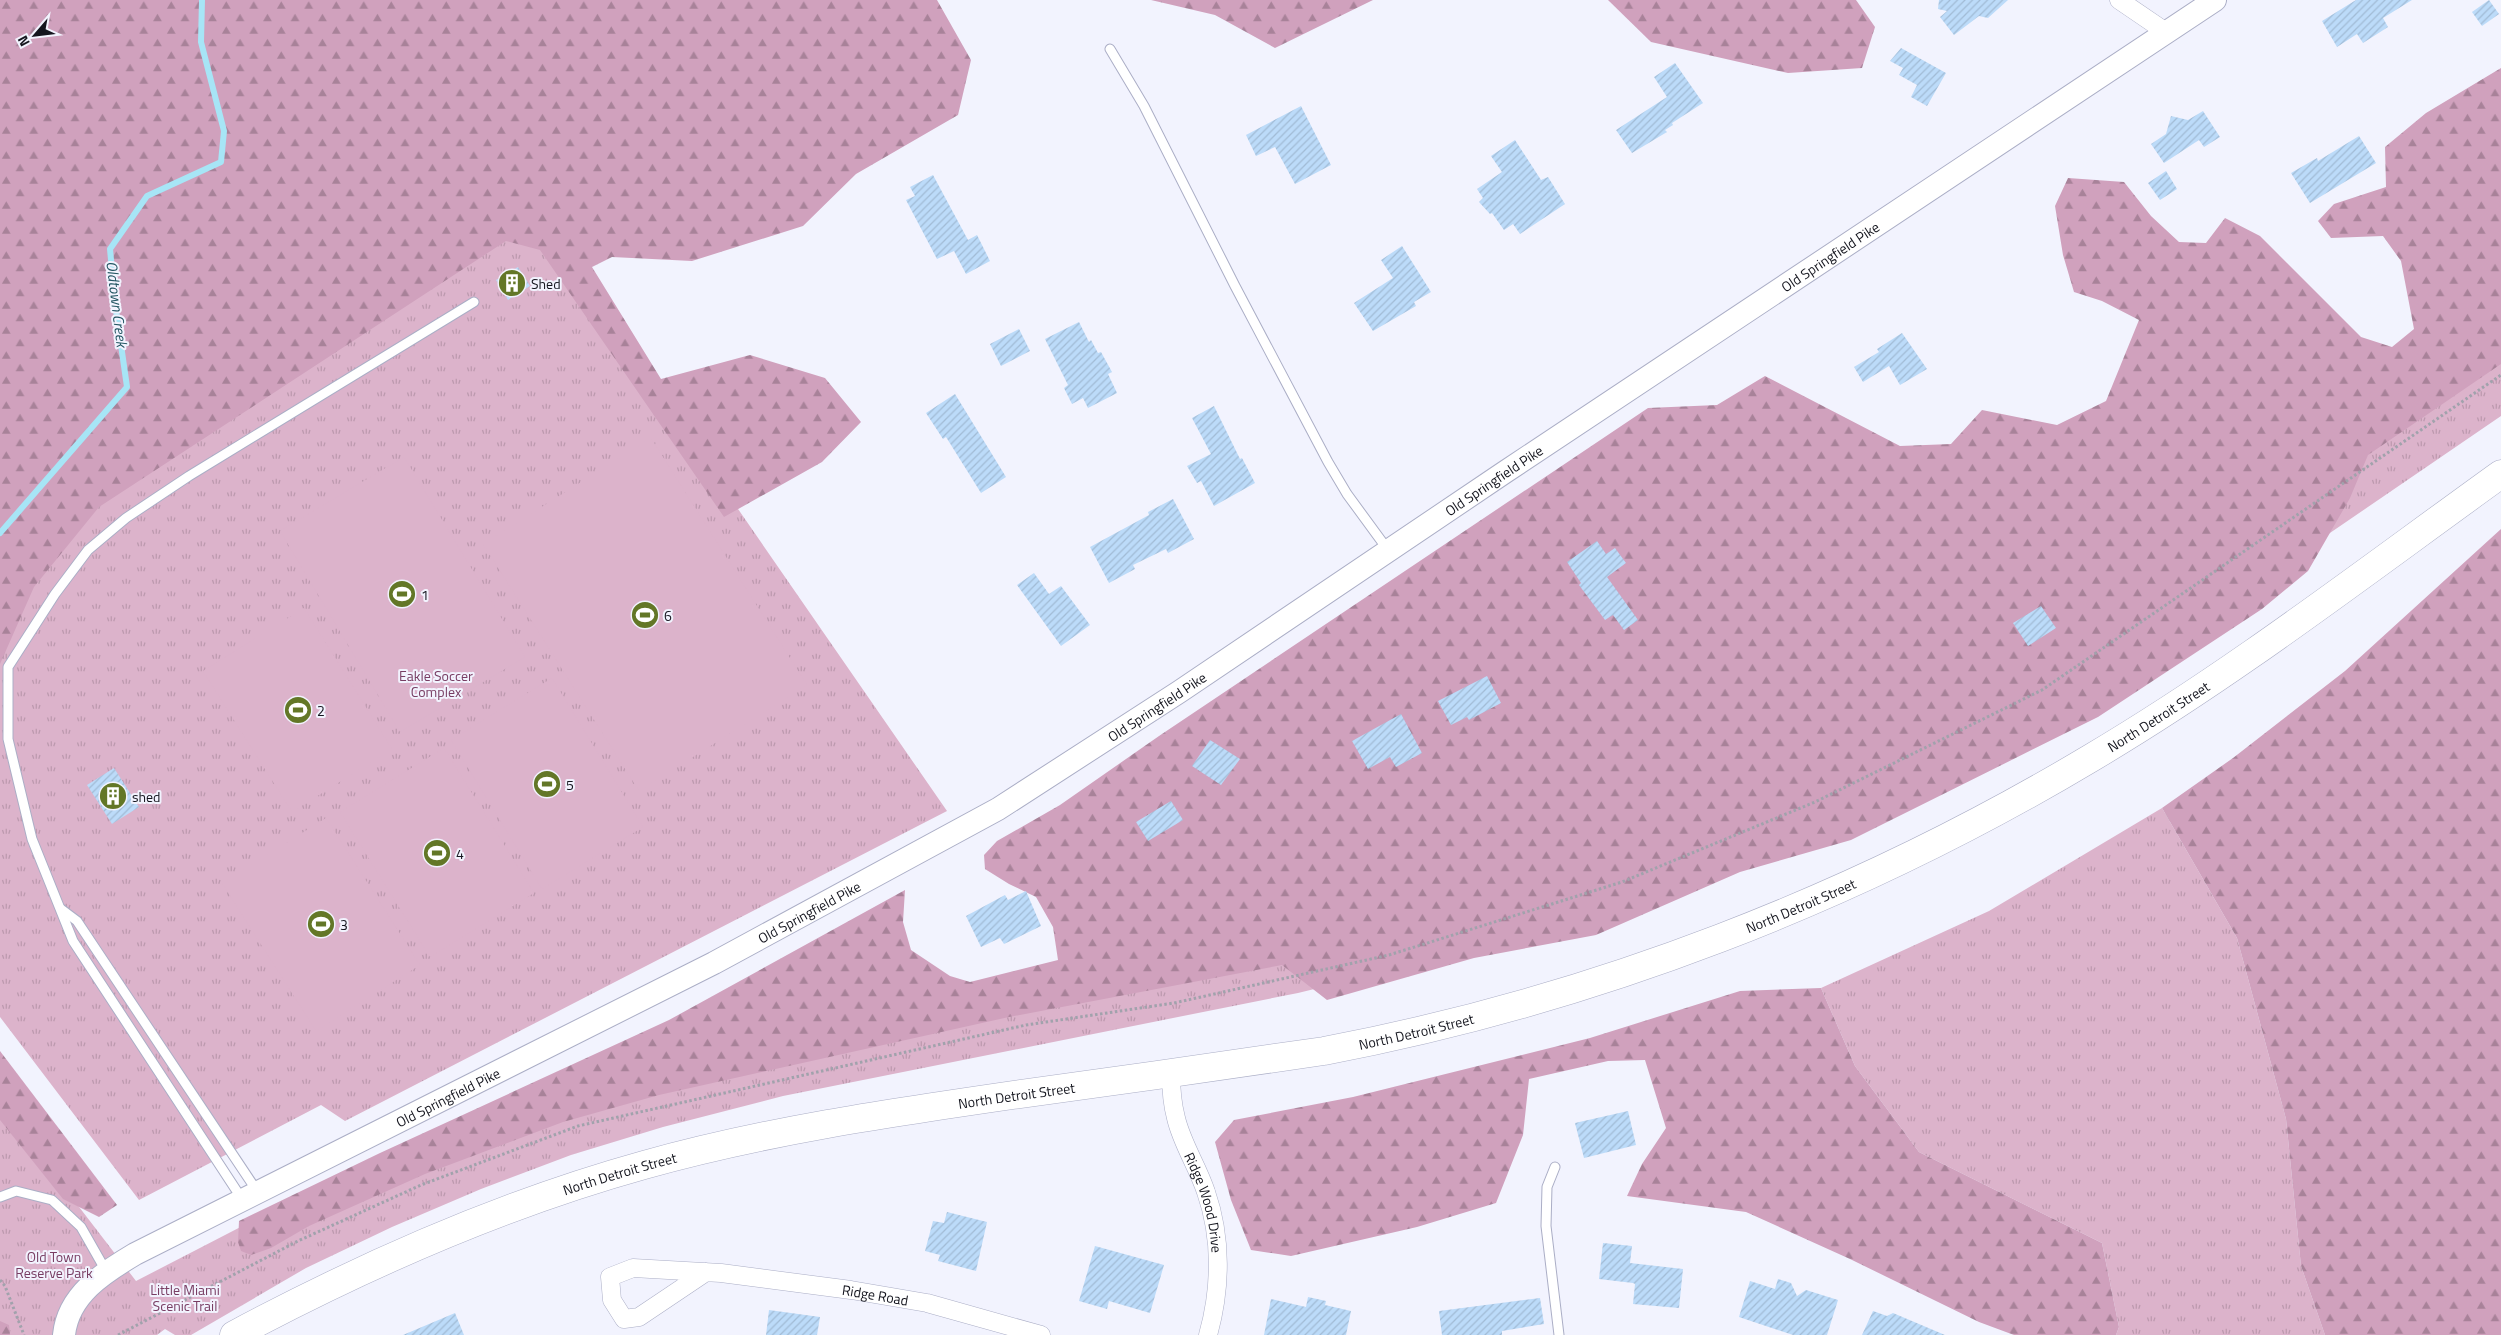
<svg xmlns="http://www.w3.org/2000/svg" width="2501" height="1335" font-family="'Titillium Web',sans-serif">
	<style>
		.grass { fill: url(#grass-tufts) }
		.forest { fill: url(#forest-firs) }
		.pitch { fill: #dcb3cb }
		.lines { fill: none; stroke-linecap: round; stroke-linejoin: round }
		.stream { stroke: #a7e5f6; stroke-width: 6 }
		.building { fill: url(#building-hatch) }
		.service-casing { stroke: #abaec6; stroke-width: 11 }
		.minor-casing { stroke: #abaec6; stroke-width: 19 }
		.tertiary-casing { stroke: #abaec6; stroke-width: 24 }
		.trunk-casing { stroke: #abaec6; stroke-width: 29 }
		.path { stroke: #a1a2ac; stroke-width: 3; stroke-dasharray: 2.5 2.5; stroke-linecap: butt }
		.service { stroke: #fff; stroke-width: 9 }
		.minor { stroke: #fff; stroke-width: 18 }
		.tertiary { stroke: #fff; stroke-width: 22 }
		.trunk { stroke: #fff; stroke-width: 28 }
		.labels { text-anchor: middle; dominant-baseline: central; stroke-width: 4; stroke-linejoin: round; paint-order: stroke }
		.street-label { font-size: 14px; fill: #14151e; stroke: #f2f3fe }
		.poi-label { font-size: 14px; fill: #14151e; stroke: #f2f3fe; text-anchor: start }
		.park-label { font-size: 14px; fill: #783d63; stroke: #f2f3fe }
		.water-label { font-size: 15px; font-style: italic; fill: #235663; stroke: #f2f3fe }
	</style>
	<defs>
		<pattern id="grass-tufts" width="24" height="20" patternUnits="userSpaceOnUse" patternTransform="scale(1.25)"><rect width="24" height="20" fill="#dcb3cb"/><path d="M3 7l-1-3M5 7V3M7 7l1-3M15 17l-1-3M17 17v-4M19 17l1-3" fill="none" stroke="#bc99ae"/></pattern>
		<pattern id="forest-firs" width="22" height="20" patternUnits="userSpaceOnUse" patternTransform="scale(1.25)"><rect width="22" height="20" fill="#d0a1bd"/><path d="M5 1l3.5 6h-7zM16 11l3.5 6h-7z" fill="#a88299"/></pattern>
		<pattern id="building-hatch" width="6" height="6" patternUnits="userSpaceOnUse" patternTransform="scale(1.25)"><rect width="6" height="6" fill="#bcdbf9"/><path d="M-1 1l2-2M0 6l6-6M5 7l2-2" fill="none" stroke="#a1bbd5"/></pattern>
	</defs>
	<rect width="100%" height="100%" fill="#f2f3fe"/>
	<g class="grass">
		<polygon points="527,204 947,811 345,1121 321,1105 139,1200 0,1017 0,598 27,539"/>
		<polygon points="2501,337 2501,416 2308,548 1490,946 1298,993 783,1096 663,1127 571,1155 481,1189 392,1227 306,1268 191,1335 175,1335 165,1329 157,1335 0,1335 0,1104 136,1281 260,1217 367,1164 1219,944"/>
		<polygon points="2162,808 2237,938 2286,1119 2301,1266 2325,1335 2116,1335 2119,1327 2102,1243 1919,1152 1855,1066 1821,988 1989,911"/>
	</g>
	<g class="forest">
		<polygon points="0,0 937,0 971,60 958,115 856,174 803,226 692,261 612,257 592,267 661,379 750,355 825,378 861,422 822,462 724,517 540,250 506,241 99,507 34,587 0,664"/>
		<polygon points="1151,0 1373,0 1275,48 1215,15"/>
		<polygon points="1608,0 1856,0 1875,27 1862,68 1788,73 1651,42"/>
		<polygon points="2501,68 2501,364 2368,455 2350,498 2308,571 2262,609 2098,717 1851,840 1740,872 1596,935 1474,958 1327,1000 1282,965 1009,1017 659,1095 563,1122 425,1174 309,1226 271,1248 251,1255 241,1251 238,1242 239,1221 380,1153 669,1020 905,890 903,922 911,950 950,976 970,982 1058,960 1053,927 1036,897 1009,884 985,869 984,855 997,841 1060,805 1159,736 1648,408 1717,405 1765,376 1900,446 1951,444 1982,410 2057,425 2106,401 2139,320 2102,301 2074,292 2063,255 2055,206 2068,178 2124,182 2151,216 2179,242 2206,243 2225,218 2260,236 2361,337 2392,347 2414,329 2401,261 2383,236 2331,238 2318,221 2334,204 2386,187 2385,147 2426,113"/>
		<polygon points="2501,529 2501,1335 2325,1335 2301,1266 2286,1119 2237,938 2162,808 2233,758 2345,671"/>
		<polygon points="1821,988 1855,1066 1919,1152 2102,1243 2119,1327 2116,1335 2014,1335 1979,1322 1850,1259 1746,1212 1627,1196 1642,1164 1666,1128 1645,1060 1608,1061 1529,1079 1523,1135 1496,1203 1417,1227 1291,1256 1251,1250 1231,1200 1215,1142 1234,1120 1353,1097 1590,1038 1740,991"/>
		<polygon points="0,1051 117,1205 99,1217 63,1199 0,1120"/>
		<polygon points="0,1321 9,1325 10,1335 0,1335"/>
	</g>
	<g class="pitch">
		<polygon points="651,438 807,685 639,791 483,544"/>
		<polygon points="404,457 525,657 400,732 280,531"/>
		<polygon points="304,608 392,749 292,812 203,671"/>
		<polygon points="552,678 643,827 542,889 451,740"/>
		<polygon points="444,748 534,893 430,957 340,812"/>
		<polygon points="326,818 420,965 316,1031 222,883"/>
	</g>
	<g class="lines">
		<polyline class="stream" points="0,533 127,387 115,303 110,249 147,196 221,162 224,131 201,42 202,0"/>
	</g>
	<g class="building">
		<polygon points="1939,0 2008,0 1988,18 1979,16 1954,35 1940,17 1947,11 1938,9"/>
		<polygon points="2356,0 2412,0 2383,18 2388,27 2363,43 2357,34 2337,47 2322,21"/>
		<polygon points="2489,0 2499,14 2482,26 2472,12"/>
		<polygon points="1901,48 1946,73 1927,106 1911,97 1917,85 1899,75 1903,68 1890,61"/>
		<polygon points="1675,63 1703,103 1672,123 1673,125 1665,130 1667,132 1632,153 1616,130 1667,97 1654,77"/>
		<polygon points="1301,106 1331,165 1295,184 1275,147 1256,156 1246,135"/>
		<polygon points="2203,111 2220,137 2204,147 2199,140 2164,163 2151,144 2166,134 2171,116 2188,120"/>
		<polygon points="2359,136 2376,163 2310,203 2291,173 2317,158 2318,161"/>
		<polygon points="1515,140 1541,180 1548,177 1565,204 1520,234 1513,224 1504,230 1492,213 1490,214 1479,202 1483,198 1477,189 1502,172 1491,156"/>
		<polygon points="2166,171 2177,189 2160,200 2148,183"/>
		<polygon points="933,175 968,240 977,235 990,261 966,274 954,251 937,259 906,200 915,196 910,187"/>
		<polygon points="1402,246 1431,292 1414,302 1416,306 1373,331 1354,303 1393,278 1381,260"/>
		<polygon points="518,267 530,286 508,300 496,280"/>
		<polygon points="1079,322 1089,342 1091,340 1098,353 1101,352 1112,372 1108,374 1117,393 1088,408 1083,398 1072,404 1064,388 1068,385 1045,339"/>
		<polygon points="1019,329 1030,351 1001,366 990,344"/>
		<polygon points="1902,333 1927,369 1900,385 1889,366 1863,382 1854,367 1879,352 1877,349"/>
		<polygon points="955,394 1006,477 981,493 946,437 943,439 926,413"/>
		<polygon points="1214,406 1240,459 1242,458 1255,483 1214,506 1201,481 1197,483 1187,466 1211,454 1192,418"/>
		<polygon points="1173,499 1194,539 1168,553 1166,549 1133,565 1135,569 1109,583 1090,547 1149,515 1148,512"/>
		<polygon points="1597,541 1606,554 1615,548 1626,563 1607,577 1638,620 1624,630 1613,615 1605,620 1579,585 1581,583 1567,562"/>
		<polygon points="1034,573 1049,594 1061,586 1090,625 1061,646 1017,585"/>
		<polygon points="2041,606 2056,628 2028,646 2013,623"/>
		<polygon points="1487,676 1501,703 1469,720 1467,717 1451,725 1438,701"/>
		<polygon points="1401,714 1422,753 1396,767 1390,757 1368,769 1352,741"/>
		<polygon points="1210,740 1240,759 1221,785 1192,766"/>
		<polygon points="114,768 139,807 112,824 87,785"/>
		<polygon points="1171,801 1183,820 1148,841 1136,822"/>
		<polygon points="1026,891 1041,926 1004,944 1000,938 981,947 966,916 1005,895 1008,900"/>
		<polygon points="1628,1111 1636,1145 1584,1158 1575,1123"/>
		<polygon points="947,1212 987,1222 976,1271 938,1261 940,1255 925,1251 933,1221 944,1223"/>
		<polygon points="1603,1243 1632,1246 1630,1263 1683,1269 1679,1308 1633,1304 1635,1284 1633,1283 1599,1279"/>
		<polygon points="1095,1246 1164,1265 1150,1313 1109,1301 1107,1309 1079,1301"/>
		<polygon points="1778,1279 1791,1283 1797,1296 1806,1290 1838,1300 1827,1335 1793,1335 1739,1317 1750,1281 1775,1289"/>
		<polygon points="1308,1297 1326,1301 1325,1305 1351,1311 1346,1335 1264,1335 1271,1299 1306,1307"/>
		<polygon points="1540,1298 1544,1324 1502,1331 1502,1335 1442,1335 1439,1311"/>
		<polygon points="769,1310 820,1317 817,1335 766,1335"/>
		<polygon points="1873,1311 1887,1316 1893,1313 1945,1335 1862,1335"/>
		<polygon points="455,1313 464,1335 403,1335"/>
	</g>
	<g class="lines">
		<defs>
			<g id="service">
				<polyline points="1110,49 1144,106 1235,286 1328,462 1347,494 1388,550"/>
				<polyline points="61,909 77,921 257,1191"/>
				<polyline points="1555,1167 1547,1187 1546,1226 1559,1335"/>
				<polyline points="0,1197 16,1191 52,1200 81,1227 106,1271"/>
				<polyline points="242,1199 73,941 32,839 8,739 8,667 55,594 88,550 126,518 189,476 474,302"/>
			</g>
			<g id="minor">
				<polyline points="2119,0 2166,32"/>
				<path id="s1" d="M1171,1073C1171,1088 1172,1103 1176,1118C1182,1144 1198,1167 1206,1192C1222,1238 1221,1289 1208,1335"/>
				<path id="s2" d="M706,1272L639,1317L624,1319L612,1300L610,1277L633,1268L721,1273L851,1290L927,1303L1041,1335"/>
			</g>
			<g id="tertiary">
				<path id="s3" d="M64,1335C68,1295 103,1273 135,1254L714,963L998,809L1179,692L1505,472L2215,0"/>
			</g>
			<g id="trunk">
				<path id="s4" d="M234,1335C365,1265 500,1205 644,1165C765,1131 889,1113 1013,1095C1117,1081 1220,1066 1324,1051C1593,1000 1855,899 2091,758C2233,674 2366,571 2501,474"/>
			</g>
		</defs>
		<use href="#service" class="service-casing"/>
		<use href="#minor" class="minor-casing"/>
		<use href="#tertiary" class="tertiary-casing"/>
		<use href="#trunk" class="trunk-casing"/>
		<g class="path">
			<polyline points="0,1280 5,1286 24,1335"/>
			<polyline points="118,1335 298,1241 421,1185 578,1126 1026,1025 1174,1003 1389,955 1622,882 1815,802 2042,690 2501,375"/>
		</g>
		<use href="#service" class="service"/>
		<use href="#minor" class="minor"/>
		<use href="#tertiary" class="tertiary"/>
		<use href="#trunk" class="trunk"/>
	</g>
	<defs>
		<symbol id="building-disc" viewBox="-11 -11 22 22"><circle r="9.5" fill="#637727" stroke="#f2f3fe"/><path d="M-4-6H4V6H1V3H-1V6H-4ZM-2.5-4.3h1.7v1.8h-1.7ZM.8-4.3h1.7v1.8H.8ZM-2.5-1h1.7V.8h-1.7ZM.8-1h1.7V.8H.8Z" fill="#fff"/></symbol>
		<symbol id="stadium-disc" viewBox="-11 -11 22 22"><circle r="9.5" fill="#637727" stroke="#f2f3fe"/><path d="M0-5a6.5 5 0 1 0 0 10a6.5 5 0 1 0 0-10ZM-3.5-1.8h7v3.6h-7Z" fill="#fff"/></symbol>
	</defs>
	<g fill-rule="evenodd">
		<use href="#building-disc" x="496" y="267" width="32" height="32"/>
		<use href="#stadium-disc" x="386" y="578" width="32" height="32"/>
		<use href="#stadium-disc" x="629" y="599" width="32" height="32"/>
		<use href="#stadium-disc" x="282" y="694" width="32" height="32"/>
		<use href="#stadium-disc" x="531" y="768" width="32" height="32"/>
		<use href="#building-disc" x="97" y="780" width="32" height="32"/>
		<use href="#stadium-disc" x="421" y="837" width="32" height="32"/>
		<use href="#stadium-disc" x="305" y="908" width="32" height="32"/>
	</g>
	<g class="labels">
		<g class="street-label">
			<text stroke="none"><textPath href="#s3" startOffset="2082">Old Springfield Pike</textPath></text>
			<text stroke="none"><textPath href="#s3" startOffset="1678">Old Springfield Pike</textPath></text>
			<text stroke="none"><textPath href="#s3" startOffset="1272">Old Springfield Pike</textPath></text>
			<text stroke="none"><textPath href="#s4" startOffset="2039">North Detroit Street</textPath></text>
			<text stroke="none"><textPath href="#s4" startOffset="1634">North Detroit Street</textPath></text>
			<text stroke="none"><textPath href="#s3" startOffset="868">Old Springfield Pike</textPath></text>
			<text stroke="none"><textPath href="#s4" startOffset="1229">North Detroit Street</textPath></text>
			<text stroke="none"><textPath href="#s4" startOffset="824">North Detroit Street</textPath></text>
			<text stroke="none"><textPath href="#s3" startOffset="462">Old Springfield Pike</textPath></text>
			<text stroke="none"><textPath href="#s4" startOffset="419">North Detroit Street</textPath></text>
			<text stroke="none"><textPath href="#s1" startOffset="135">Ridge Wood Drive</textPath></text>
			<text stroke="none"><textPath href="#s2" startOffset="410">Ridge Road</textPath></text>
		</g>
		<g class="poi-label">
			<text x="531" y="283">Shed</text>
			<text x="421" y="594">1</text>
			<text x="664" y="615">6</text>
			<text x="317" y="710">2</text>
			<text x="566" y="784">5</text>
			<text x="132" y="796">shed</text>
			<text x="456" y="853">4</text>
			<text x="340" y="924">3</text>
		</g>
		<g class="park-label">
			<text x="436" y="675">Eakle Soccer<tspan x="436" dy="16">Complex</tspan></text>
			<text x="54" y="1256">Old Town<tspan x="54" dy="16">Reserve Park</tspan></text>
			<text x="185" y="1289">Little Miami<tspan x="185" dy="16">Scenic Trail</tspan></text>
		</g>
		<g class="water-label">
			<text transform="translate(117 304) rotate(83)">Oldtown Creek</text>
		</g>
	</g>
	<g transform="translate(35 35) rotate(242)" stroke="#f2f3fe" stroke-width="4" paint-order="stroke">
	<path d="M0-4L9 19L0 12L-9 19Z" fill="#14151e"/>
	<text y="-8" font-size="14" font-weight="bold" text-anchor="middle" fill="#14151e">N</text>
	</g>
</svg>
